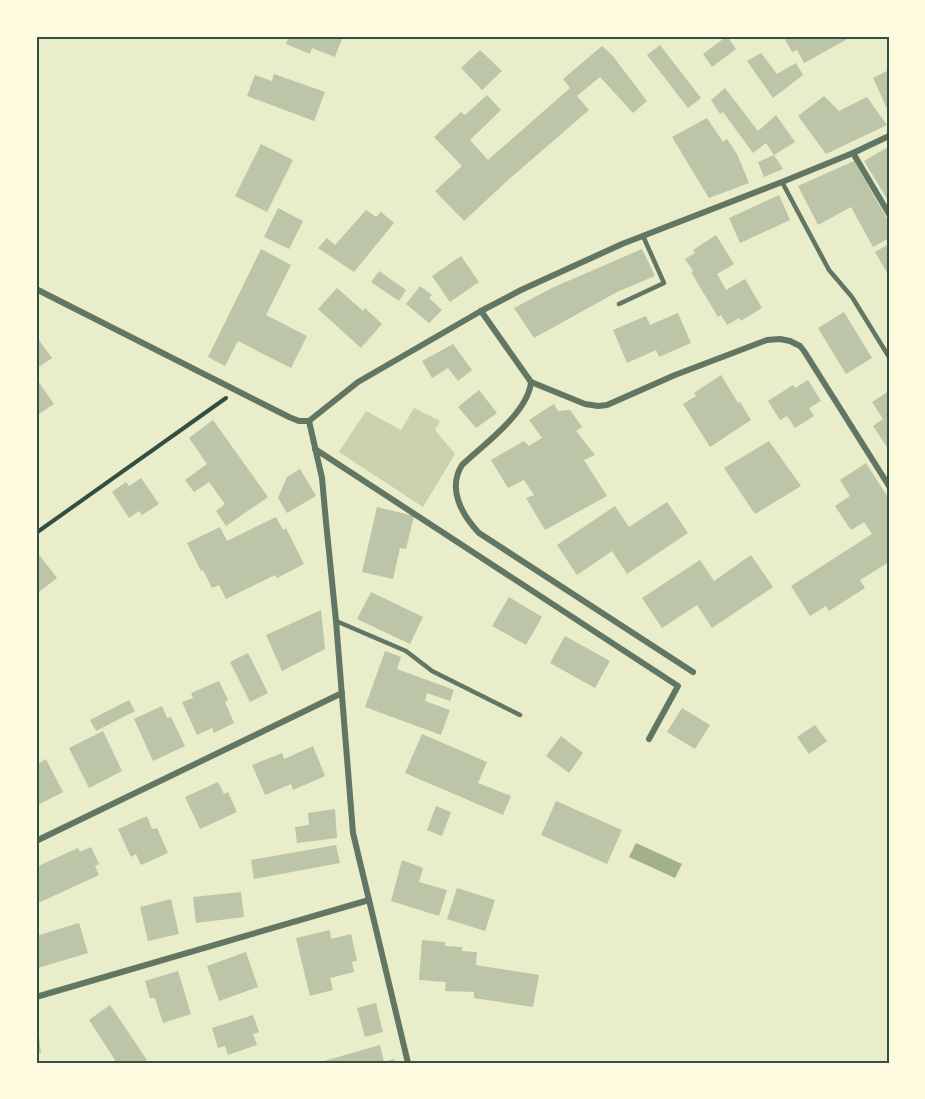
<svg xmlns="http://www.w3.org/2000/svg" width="925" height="1099" font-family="'Exo 2',sans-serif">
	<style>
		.green { fill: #cad2ad }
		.water { fill: #a3b18a }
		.building { fill: #bcc5a7 }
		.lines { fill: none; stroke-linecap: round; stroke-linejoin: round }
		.path { stroke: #344e41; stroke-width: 4 }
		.service { stroke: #617663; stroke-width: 4.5 }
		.minor { stroke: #617663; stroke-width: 6 }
		.neatline { fill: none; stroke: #344e41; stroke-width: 2 }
	</style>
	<rect width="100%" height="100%" fill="#e9edc9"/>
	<polygon class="green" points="414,408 440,421 435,430 455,454 423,507 339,452 366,411 401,430"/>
	<polygon class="water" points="636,843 682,864 675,878 629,857"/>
	<g class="building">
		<polygon points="289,36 343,36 335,57 312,48 310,54 286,44"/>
		<polygon points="727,36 736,49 712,67 703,54"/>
		<polygon points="783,36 853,36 804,63 797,50 792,52"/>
		<polygon points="660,45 701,98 688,108 647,55"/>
		<polygon points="602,46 612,55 647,101 633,113 600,77 577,96 589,110 508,180 464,221 435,191 462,166 434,137 461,112 465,115 487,95 501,110 470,140 488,160 570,88 563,79"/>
		<polygon points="480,50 502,71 482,90 461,68"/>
		<polygon points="761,53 777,74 796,63 803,75 773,98 747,61"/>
		<polygon points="889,70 889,113 873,78"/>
		<polygon points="274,74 325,92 314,121 247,96 255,75 272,81"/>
		<polygon points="725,88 758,131 776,115 795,142 774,155 783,169 764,177 758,162 774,155 766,143 753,153 723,112 720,114 711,100"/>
		<polygon points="824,96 839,111 867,97 887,125 826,154 798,116"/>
		<polygon points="707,118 723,142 727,139 737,154 749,183 709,198 672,137"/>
		<polygon points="261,144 293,160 267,212 235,196"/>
		<polygon points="888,147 889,148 889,202 864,161"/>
		<polygon points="854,161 889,222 889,238 873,247 851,207 818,225 798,186"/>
		<polygon points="779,195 790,220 740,243 729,218"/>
		<polygon points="278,208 303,221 289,249 264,237"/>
		<polygon points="366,210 376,217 381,212 394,223 354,272 318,248 327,238 335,245"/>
		<polygon points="716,235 734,264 717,274 726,290 745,279 762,308 741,321 739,318 727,325 721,315 718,317 691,272 693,271 685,259 695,253 693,250"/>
		<polygon points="889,244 889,276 875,252"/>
		<polygon points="261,249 291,265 266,315 307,336 291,368 238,341 225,366 208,357"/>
		<polygon points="642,249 655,276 617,292 534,338 514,308 554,287"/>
		<polygon points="461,256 479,282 450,302 432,276"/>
		<polygon points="379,271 406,290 399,301 371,282"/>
		<polygon points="420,286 432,295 429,298 442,310 429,323 406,304"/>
		<polygon points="337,288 363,311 365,308 382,324 361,348 318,309"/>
		<polygon points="844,312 872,358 846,374 818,328"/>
		<polygon points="678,313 691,343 659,357 656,350 627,363 613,330 646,316 650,325"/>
		<polygon points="36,336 52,358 36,369"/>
		<polygon points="453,344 472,370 458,381 448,368 432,378 422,361"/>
		<polygon points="721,375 738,403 740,402 751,420 710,447 683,404 696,396 694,393"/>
		<polygon points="36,378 54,404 36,416"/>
		<polygon points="808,380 821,401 809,408 814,416 795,428 787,416 780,420 768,401 793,385 795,388"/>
		<polygon points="479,390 497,413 476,428 458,407"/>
		<polygon points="889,391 889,450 873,426 883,419 872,402"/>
		<polygon points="554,404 558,411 570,410 582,427 576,431 595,455 584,460 607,496 545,530 526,498 534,495 524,480 508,488 491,460 524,441 529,446 542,438 529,420"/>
		<polygon points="213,420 268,497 226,526 216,511 225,504 209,482 194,492 185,480 207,464 189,438"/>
		<polygon points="769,441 801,486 755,514 724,468"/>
		<polygon points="866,463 889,499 889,562 860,580 865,588 829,611 826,606 810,616 791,586 872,534 864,522 851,530 835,506 850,496 840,480"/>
		<polygon points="300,469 316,496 287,513 278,498 287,477"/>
		<polygon points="141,478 159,504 142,515 139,511 129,518 112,492 126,482 129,486"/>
		<polygon points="667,502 688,533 627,574 612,551 577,575 557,545 615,506 629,527"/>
		<polygon points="377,507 414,516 406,549 400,548 393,579 362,572"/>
		<polygon points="276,517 283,530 286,528 304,564 277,578 275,575 226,599 219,585 212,588 203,570 201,571 187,543 220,527 227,541"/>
		<polygon points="36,552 37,552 57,578 36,594"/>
		<polygon points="751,555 773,587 712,628 697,605 662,628 642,598 700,560 714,581"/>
		<polygon points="371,592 423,617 410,644 357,619"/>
		<polygon points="509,597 542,617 526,645 492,626"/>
		<polygon points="321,610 325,649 282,671 266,635"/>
		<polygon points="565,636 610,661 595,688 550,663"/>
		<polygon points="385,651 401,657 397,669 454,690 450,701 427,693 425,701 450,710 441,735 365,707"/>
		<polygon points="248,653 268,693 250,702 230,662"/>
		<polygon points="219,681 228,700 225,702 234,723 214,733 212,728 197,735 182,702 193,698 191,693"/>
		<polygon points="129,700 135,711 96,731 90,720"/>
		<polygon points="162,706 167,718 171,717 185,746 153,761 134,719"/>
		<polygon points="682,708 710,725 695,749 667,732"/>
		<polygon points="815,725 827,741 809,754 797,737"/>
		<polygon points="103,731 122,771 89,788 69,748"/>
		<polygon points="422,734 487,762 478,783 511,796 503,815 405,773"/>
		<polygon points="561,736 583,753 569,773 546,756"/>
		<polygon points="313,746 325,776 293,790 291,784 265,795 252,765 282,753 284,759"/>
		<polygon points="46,759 63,792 36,806 36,765"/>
		<polygon points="218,782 224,794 228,792 237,812 200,829 185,797"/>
		<polygon points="556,801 622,830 607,864 541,835"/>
		<polygon points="436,806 451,812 442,836 427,830"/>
		<polygon points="335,809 337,838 297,843 295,827 309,825 308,813"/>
		<polygon points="147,816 152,829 157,828 168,853 141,865 136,854 131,857 118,829"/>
		<polygon points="336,845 340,863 254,879 251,860"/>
		<polygon points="91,847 99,864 95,866 99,875 36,904 36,867 78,848 80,852"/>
		<polygon points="402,860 423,868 419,882 447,890 439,916 391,901"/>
		<polygon points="457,888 495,900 485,931 447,919"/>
		<polygon points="241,892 244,917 196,923 193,897"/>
		<polygon points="171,899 179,934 148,941 140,907"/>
		<polygon points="79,923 88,953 38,968 36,959 36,936"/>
		<polygon points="330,930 331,939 351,934 357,961 352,962 354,972 330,978 333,990 310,996 296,938"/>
		<polygon points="422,940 445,942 445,946 462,947 462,951 477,952 476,965 539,975 533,1007 474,998 474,992 445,991 446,982 419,980"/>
		<polygon points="246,952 258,987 219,1001 207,966"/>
		<polygon points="178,971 191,1014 163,1023 155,998 150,998 145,981"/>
		<polygon points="376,1003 383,1032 365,1037 357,1008"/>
		<polygon points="110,1005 147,1060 143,1063 117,1063 89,1020"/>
		<polygon points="253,1015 259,1032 253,1034 257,1045 228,1055 225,1046 218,1048 212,1028"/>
		<polygon points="36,1020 37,1020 41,1053 36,1053"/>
		<polygon points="380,1045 384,1062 394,1059 395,1063 317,1063"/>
	</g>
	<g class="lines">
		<polyline class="path" points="36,533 226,398"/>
		<g class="service">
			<polyline points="782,182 829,270 852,297 889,357"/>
			<polyline points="619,304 664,283 643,236"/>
			<polyline points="336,621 406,651 432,671 520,715"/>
		</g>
		<g class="minor">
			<polyline points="853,153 889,214"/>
			<polyline points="36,289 289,417 299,421 309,421 322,478 326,522 336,621 353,833 408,1063"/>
			<polyline points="481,311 531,382"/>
			<polyline points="531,382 585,404 598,406 607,405 675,375 767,340 780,339 790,341 800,346 804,351 889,486"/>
			<path d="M531,382C528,413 484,444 462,465C447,489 462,515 479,533L693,672"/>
			<polyline points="309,421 358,382 481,311 521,290 622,244 782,182 853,153 889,136"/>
			<polyline points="315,449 678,686 649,739"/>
			<polyline points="36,841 342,693"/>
			<polyline points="36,997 369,900"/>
		</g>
	</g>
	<rect width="925" height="1099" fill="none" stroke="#fefae0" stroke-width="75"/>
	<rect x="38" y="38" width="850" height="1024" class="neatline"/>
</svg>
